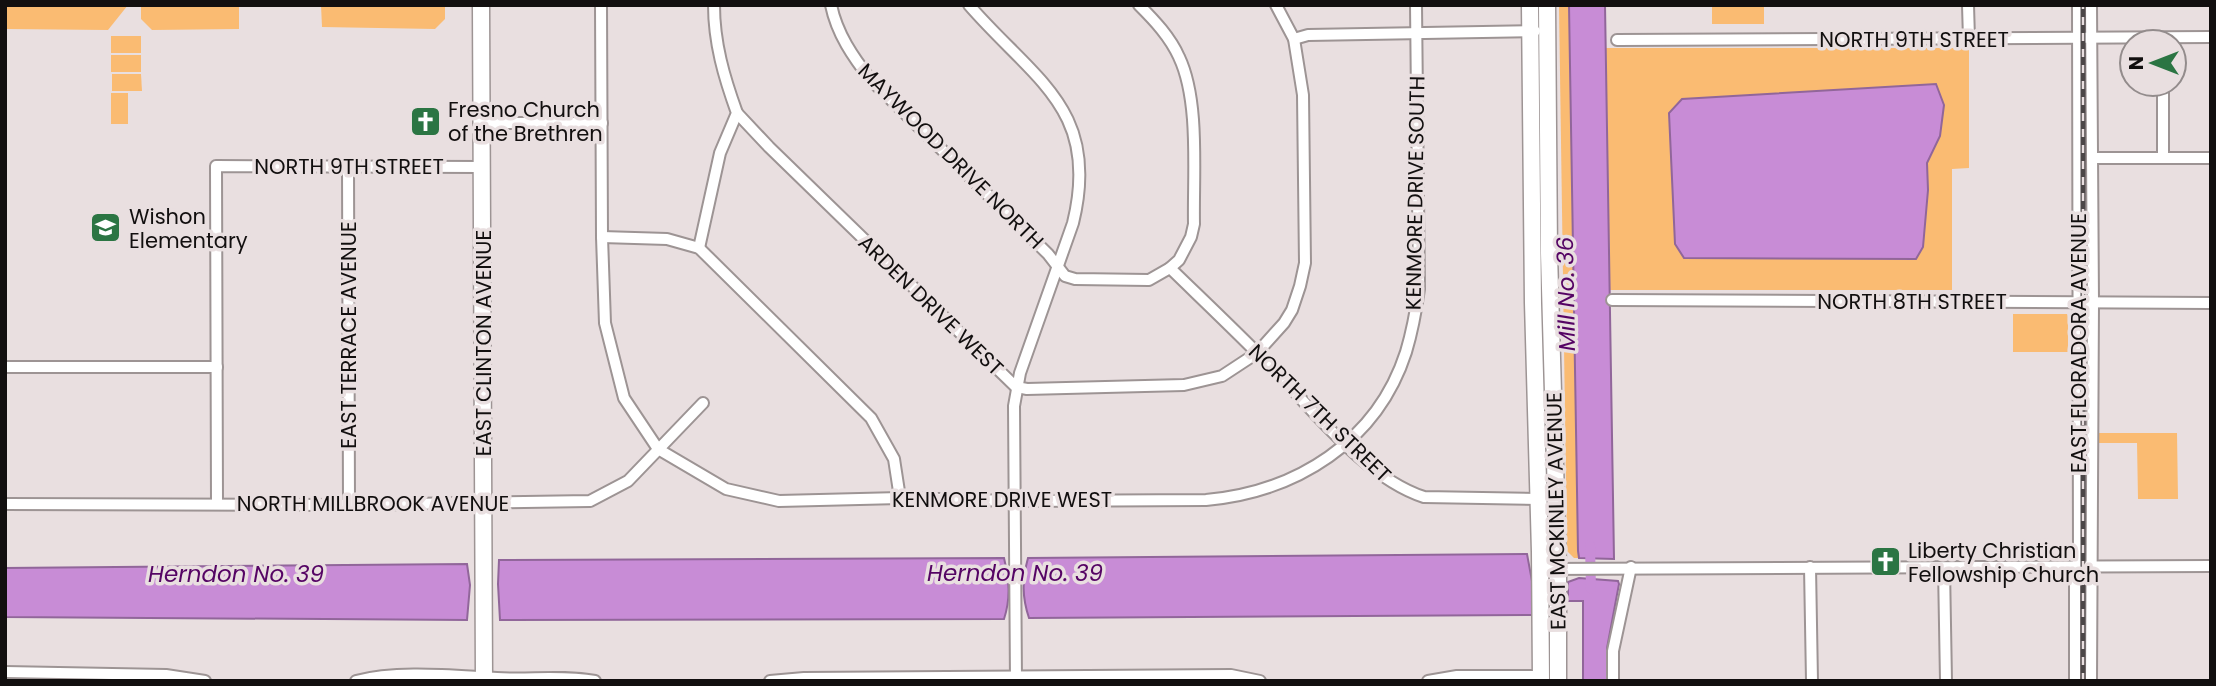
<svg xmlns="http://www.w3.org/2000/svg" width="2216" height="686" font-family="Poppins,sans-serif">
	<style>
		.green { fill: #fabb72 }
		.water { fill: #c88cd6; stroke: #91669a; stroke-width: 2 }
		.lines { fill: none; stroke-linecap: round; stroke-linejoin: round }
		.canal { stroke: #c88cd6; stroke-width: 10 }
		.minor-casing { stroke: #9d9494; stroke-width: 14 }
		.secondary-casing { stroke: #9d9494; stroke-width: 19 }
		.minor { stroke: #fff; stroke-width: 10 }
		.secondary { stroke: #fff; stroke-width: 16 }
		.rail-casing { stroke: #4c4748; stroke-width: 5 }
		.rail { stroke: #e9dfe0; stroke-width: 2.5; stroke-dasharray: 8; stroke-linecap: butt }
		.labels { text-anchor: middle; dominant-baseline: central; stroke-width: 7; stroke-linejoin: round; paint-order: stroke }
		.street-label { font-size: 21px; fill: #120f0f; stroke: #e9dfe0 }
		.poi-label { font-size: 21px; fill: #120f0f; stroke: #e9dfe0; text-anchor: start }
		.water-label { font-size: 23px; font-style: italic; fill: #550464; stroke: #e9dfe0 }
	</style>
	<rect width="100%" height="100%" fill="#e9dfe0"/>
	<g class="green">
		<polygon points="5,5 128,5 108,30 5,29"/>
		<polygon points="141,5 239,5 239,29 152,30 141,19"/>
		<polygon points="321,5 445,5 445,19 435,29 322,27"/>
		<polygon points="1559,5 1569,5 1579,558 1574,558 1567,551"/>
		<rect x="1712" y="5" width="52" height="19"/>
		<rect x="111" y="36" width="30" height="17"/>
		<polygon points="1606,48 1969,48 1969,168 1952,169 1952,290 1610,290"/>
		<rect x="111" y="55" width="30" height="17"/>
		<polygon points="112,74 141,74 142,91 112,91"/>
		<rect x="111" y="93" width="17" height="31"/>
		<polygon points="2013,314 2067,314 2068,317 2068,352 2013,352"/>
		<polygon points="2099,433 2177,433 2178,499 2138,499 2137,443 2099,443"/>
	</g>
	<g class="water">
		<polygon points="1569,5 1605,5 1614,559 1579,558 1578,551"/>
		<polygon points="1936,84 1944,105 1940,136 1927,163 1928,190 1923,247 1916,259 1684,258 1675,244 1669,113 1682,99"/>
		<path d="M1527,554L1532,581V615L1029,618C1022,597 1022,580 1028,558Z"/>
		<path d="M1004,558C1009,579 1011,598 1004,619L500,620L498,584L499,560Z"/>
		<polygon points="467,564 470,585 467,620 5,617 5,568"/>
		<polygon points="1579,578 1618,581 1619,584 1607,648 1607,681 1583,681 1583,601 1568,601 1568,582"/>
	</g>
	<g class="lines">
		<polyline class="canal" points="1590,545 1591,589"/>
		<defs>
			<g id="minor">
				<path d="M601,5L602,237L605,323L624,398L658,449L726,489L779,501L900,498L1015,501L1206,500C1296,492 1377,442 1406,352C1412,332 1416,311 1419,289L1416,5"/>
				<path d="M831,5C837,34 853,57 871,80L1048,254L1065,276L1075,279L1149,280L1170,268L1179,260L1191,237L1194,224C1193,174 1200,101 1179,57C1170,37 1155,21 1139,5"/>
				<path d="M969,5C1034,80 1101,109 1073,223L1020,373L1014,406L1016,681"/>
				<polyline points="1968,5 1969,39"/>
				<polyline points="2091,5 2093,302 2091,681"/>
				<polyline points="1294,39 1308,35 1535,31"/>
				<polyline points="1617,40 2211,37"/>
				<polyline points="2163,84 2163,158"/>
				<polyline points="737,113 769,147 1016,387 1027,389 1184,385 1222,376 1257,353 1284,323 1292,310 1300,286 1305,263 1303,95 1294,39 1276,5"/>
				<polyline points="482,123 602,123"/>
				<polyline points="2092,158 2211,158"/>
				<polyline points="348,165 349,505"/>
				<polyline points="602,237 667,239 699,248 871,418 894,459 900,498"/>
				<path d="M699,248L720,153L737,113C724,77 714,43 714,5"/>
				<path d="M1170,268C1205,302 1240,335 1274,370C1316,413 1366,478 1424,497L1539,499"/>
				<polyline points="1612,300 2211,303"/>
				<polyline points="5,367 217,367"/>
				<polyline points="217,503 216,166 483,167"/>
				<polyline points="5,504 349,505 590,501 628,481 703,403"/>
				<polyline points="1810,567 1812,681"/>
				<polyline points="1944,568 1946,681"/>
				<polyline points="1541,569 2211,566"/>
				<polyline points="5,672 166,675 205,681"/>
				<path d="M356,681C398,670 454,676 497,678C529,680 562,675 595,681"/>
				<polyline points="770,681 804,678 1231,675 1260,681"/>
				<polyline points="1428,681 1457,676 1541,676"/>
				<polyline points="1613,681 1613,651 1631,567"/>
				<polyline points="2075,681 2075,577 2079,556 2078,5"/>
			</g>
			<g id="secondary">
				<polyline points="481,5 484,681"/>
				<polyline points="1530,5 1533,303 1540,552 1541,681"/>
				<polyline points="1547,5 1549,253 1558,568 1558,681"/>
			</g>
		</defs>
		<use href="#minor" class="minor-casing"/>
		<use href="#secondary" class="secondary-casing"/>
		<use href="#minor" class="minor"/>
		<use href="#secondary" class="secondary"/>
		<defs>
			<polyline id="rail" points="2083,681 2083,5"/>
		</defs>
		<use href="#rail" class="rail-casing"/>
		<use href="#rail" class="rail"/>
	</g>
	<defs>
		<symbol id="church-square" viewBox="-11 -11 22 22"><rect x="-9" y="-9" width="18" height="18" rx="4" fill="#2b7543" stroke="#e9dfe0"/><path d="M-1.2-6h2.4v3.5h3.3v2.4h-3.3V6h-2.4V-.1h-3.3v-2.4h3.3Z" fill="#fff"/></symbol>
		<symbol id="school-square" viewBox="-11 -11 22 22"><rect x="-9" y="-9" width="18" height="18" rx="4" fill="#2b7543" stroke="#e9dfe0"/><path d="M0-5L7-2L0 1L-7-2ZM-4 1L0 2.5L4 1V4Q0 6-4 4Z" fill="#fff"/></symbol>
	</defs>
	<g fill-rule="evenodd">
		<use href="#church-square" x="408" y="104" width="35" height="35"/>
		<use href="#school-square" x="88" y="210" width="35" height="35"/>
		<use href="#church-square" x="1868" y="544" width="35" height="35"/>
	</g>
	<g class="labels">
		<g class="street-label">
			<text x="1914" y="39">NORTH 9TH STREET</text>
			<text transform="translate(951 156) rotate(45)">MAYWOOD DRIVE NORTH</text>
			<text x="349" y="166">NORTH 9TH STREET</text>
			<text transform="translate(1415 193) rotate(-89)">KENMORE DRIVE SOUTH</text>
			<text x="1912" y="301">NORTH 8TH STREET</text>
			<text transform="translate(931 305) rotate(44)">ARDEN DRIVE WEST</text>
			<text transform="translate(348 335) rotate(-90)">EAST TERRACE AVENUE</text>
			<text transform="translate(483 343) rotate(-90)">EAST CLINTON AVENUE</text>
			<text transform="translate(2078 343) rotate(-90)">EAST FLORADORA AVENUE</text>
			<text transform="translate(1320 413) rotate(44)">NORTH 7TH STREET</text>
			<text x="1002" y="499">KENMORE DRIVE WEST</text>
			<text x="373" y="503">NORTH MILLBROOK AVENUE</text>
			<text transform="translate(1556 511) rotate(-91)">EAST MCKINLEY AVENUE</text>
		</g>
		<g class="poi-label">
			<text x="448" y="109">Fresno Church<tspan x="448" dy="24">of the Brethren</tspan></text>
			<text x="129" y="216">Wishon<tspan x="129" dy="24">Elementary</tspan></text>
			<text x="1908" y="550">Liberty Christian<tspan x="1908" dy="24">Fellowship Church</tspan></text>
		</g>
		<g class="water-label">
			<text transform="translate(1566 294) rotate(-91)">Mill No. 36</text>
			<text x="1015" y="573">Herndon No. 39</text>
			<text x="236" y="574">Herndon No. 39</text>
		</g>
	</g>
	<rect width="2216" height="686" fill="none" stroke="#120f0f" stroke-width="14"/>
	<g transform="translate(2153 63) rotate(270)"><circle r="33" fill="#e9dfe0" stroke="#938c8c" stroke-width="2"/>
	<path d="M0-5L12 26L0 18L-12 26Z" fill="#2b7543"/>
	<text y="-10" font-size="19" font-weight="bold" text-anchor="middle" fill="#120f0f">N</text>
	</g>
</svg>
